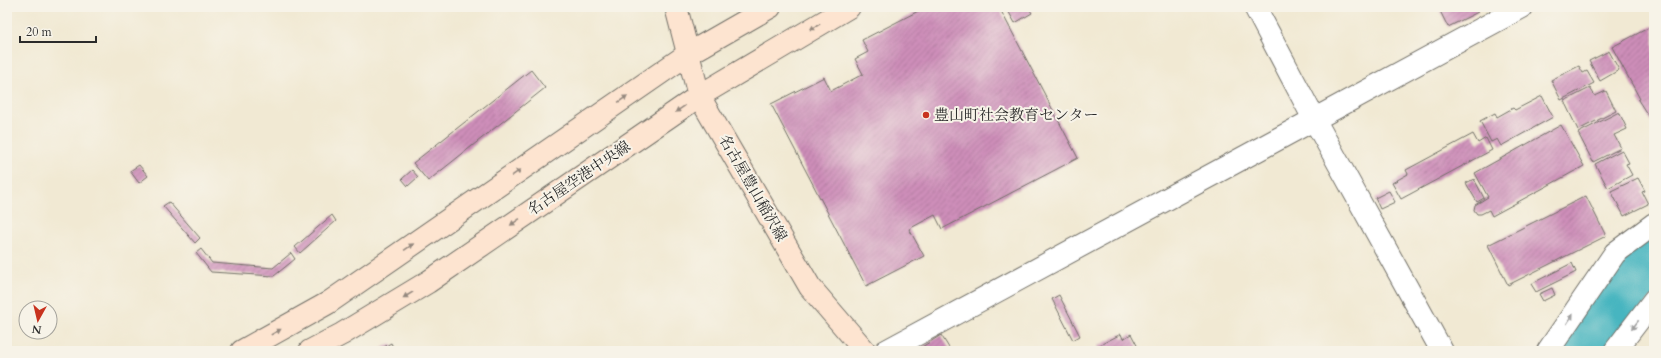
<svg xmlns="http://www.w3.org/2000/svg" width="1661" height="358" font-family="Cardo,'Noto Serif JP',serif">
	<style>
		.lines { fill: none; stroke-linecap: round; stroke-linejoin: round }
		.river { stroke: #47b5c0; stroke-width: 46 }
		.building { fill: url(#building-hatch) }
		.street-casing { stroke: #706e66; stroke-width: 24 }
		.secondary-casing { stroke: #706e66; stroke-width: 24 }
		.street { stroke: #fff; stroke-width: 22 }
		.secondary { stroke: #fde4d0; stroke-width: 22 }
		.oneway { fill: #94887e }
		.oneway2 { fill: #a0a0a0 }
		.poi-dot { fill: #c8321e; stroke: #f7f3e8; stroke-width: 1.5 }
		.labels { text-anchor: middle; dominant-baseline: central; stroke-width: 4; stroke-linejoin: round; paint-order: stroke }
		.poi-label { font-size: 15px; fill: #2b2b2b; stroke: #f7f3e8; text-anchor: start }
		.street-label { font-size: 15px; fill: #2b2b2b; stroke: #f7f3e8 }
	</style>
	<defs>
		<pattern id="building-hatch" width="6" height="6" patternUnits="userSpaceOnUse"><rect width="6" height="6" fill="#ce8eb9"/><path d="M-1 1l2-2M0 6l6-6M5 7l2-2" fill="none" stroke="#a77497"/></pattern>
	</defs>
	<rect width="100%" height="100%" fill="#f7f3e8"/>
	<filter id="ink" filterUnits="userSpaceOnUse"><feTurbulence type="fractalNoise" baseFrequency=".025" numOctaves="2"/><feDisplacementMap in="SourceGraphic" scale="8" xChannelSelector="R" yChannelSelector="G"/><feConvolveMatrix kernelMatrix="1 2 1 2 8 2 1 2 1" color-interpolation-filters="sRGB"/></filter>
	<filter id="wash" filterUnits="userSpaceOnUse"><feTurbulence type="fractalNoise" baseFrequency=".012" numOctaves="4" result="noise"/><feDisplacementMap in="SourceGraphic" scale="16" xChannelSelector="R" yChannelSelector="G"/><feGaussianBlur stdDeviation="0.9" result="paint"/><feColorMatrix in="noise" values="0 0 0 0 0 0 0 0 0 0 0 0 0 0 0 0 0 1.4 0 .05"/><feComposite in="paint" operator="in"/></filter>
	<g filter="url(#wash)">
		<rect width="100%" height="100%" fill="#f1e9d3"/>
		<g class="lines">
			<path class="river" d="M1583,351C1604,319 1624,288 1654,264"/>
		</g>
		<g id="blocks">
			<g class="building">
				<polygon points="926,7 999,7 1078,158 942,229 935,215 909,229 924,256 866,286 771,104 824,77 831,91 863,74 855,59 868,52 862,40"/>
				<polygon points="1006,7 1028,7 1032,13 1015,23"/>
				<polygon points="1438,7 1475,7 1478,12 1448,27"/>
				<polygon points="1652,26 1654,27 1654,125 1638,100 1640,99 1612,47"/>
				<polygon points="1609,51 1619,70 1600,81 1589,61"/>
				<polygon points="1579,66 1583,73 1587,71 1594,83 1561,100 1551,80"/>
				<polygon points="531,70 545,88 428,181 413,163"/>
				<polygon points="1590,88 1595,96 1606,91 1616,111 1578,130 1564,101"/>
				<polygon points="1542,96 1553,117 1501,146 1497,139 1491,142 1480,121 1495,113 1497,117 1513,108 1515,110"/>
				<polygon points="1619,112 1627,129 1614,135 1621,148 1593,162 1578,133"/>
				<polygon points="1561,125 1584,166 1492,216 1489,210 1481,214 1477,214 1474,210 1475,205 1488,197 1475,173"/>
				<polygon points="1473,134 1478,143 1486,138 1492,150 1401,199 1392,183 1408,174 1406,170"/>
				<polygon points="1622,150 1629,163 1626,164 1632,175 1608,188 1595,164"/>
				<polygon points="139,165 148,176 139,183 130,171"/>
				<polygon points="412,170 418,177 408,186 402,179"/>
				<polygon points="1638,178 1645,191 1642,192 1648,204 1624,216 1611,191"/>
				<polygon points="1474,179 1484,198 1477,202 1466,183"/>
				<polygon points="1389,191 1395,202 1380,209 1375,198"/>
				<polygon points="1586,196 1606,236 1508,285 1488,245"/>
				<polygon points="169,202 200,238 195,243 163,206"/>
				<polygon points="332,215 336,221 300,253 295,247"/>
				<polygon points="201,249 212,263 273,268 291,253 295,259 274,276 211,272 196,253"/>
				<polygon points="1572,263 1576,272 1536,292 1531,284"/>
				<polygon points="1552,288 1555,295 1543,301 1539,294"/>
				<polygon points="1059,295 1080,336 1073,340 1052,299"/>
				<polygon points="1121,334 1123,339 1131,334 1140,351 1101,351 1098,346"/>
				<polygon points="941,335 951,351 925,351 922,347"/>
				<polygon points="391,343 395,351 377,351"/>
			</g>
		</g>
	</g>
	<g filter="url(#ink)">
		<use href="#blocks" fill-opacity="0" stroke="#706e66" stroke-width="1"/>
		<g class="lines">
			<defs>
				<g id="street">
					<polyline points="1255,7 1314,119 1442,351"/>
					<polyline points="886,351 1522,7"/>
					<polyline points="1548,351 1615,253 1654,224"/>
					<polyline points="1615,351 1654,300"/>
				</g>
				<g id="secondary">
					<polyline points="676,7 699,96 810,287 865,351"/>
					<polyline points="242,351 328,303 688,54 770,7"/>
					<polyline points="310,351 342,334 428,282 699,96 849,7"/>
				</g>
			</defs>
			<use href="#street" class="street-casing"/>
			<use href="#secondary" class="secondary-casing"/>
			<use href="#street" class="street"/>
			<use href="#secondary" class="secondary"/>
		</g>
		<defs><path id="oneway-solid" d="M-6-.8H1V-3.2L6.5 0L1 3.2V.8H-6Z"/></defs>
		<g class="oneway">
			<use href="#oneway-solid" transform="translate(815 27) rotate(149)"/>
			<use href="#oneway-solid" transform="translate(623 99) rotate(-35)"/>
			<use href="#oneway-solid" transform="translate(680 109) rotate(146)"/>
			<use href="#oneway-solid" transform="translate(516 173) rotate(-35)"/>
			<use href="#oneway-solid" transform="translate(515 222) rotate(145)"/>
			<use href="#oneway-solid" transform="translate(409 247) rotate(-35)"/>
			<use href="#oneway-solid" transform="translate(408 295) rotate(149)"/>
			<use href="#oneway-solid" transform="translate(276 332) rotate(-29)"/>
		</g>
		<g class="oneway2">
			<use href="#oneway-solid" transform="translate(1570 319) rotate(-56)"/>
			<use href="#oneway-solid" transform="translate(1635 325) rotate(127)"/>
		</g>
	</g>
	<circle class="poi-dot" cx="926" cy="115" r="4"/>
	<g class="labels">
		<g class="poi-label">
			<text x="934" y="115">豊山町社会教育センター</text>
		</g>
		<g class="street-label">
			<text transform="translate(579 178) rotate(-34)">名古屋空港中央線</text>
			<text transform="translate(753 188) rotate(60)">名古屋豊山稲沢線</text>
		</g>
	</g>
	<rect width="1661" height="358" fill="none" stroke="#f7f3e8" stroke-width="24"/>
	<g transform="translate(38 320) rotate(188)"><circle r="19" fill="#f7f3e8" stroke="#a5a39c"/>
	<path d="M0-3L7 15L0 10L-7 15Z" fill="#c8321e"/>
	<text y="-6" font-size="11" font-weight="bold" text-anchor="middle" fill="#2b2b2b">N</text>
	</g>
	<path d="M20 36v6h76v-6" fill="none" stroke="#2b2b2b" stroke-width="2"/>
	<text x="26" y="36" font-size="12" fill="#2b2b2b" stroke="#f7f3e8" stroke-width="3" paint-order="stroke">20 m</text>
</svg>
